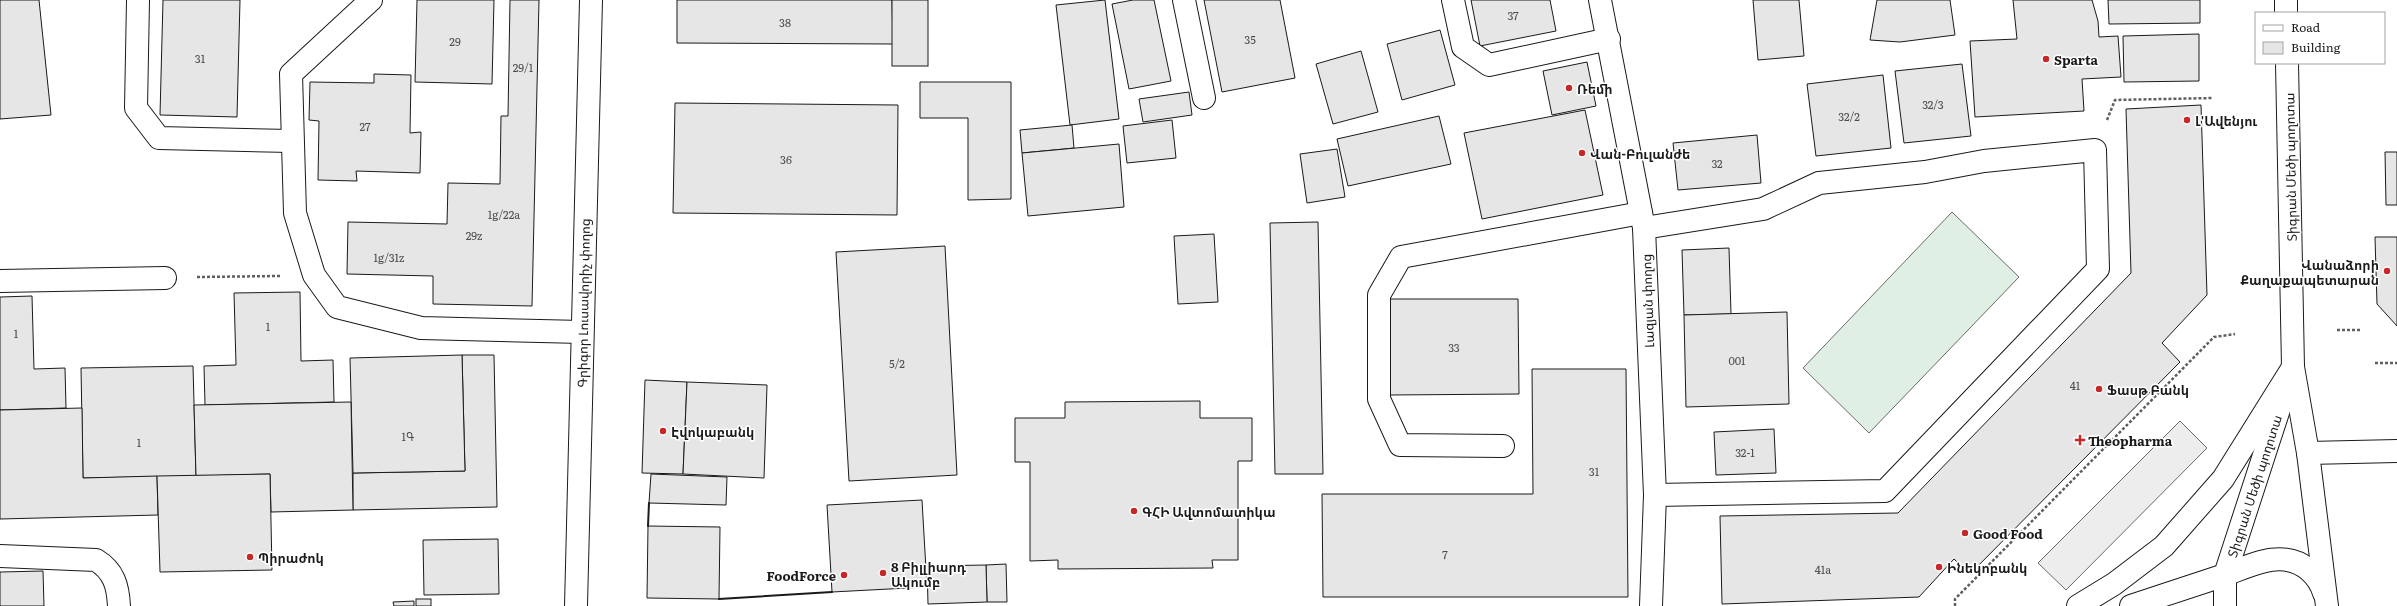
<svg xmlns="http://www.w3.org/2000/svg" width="2397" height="606" font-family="Literata,'Noto Sans Armenian',serif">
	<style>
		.garden { fill: #e0efe3; stroke: #6a6a6a }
		.parking { fill: #ededed; stroke: #6a6a6a }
		.building { fill: #e6e6e6; stroke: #1a1a1a }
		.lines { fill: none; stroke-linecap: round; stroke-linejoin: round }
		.minor-casing { stroke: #1a1a1a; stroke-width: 24 }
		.major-casing { stroke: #1a1a1a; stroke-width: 24 }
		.path { stroke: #5f5f5f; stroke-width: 2.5; stroke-dasharray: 3 2; stroke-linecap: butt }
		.minor { stroke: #fff; stroke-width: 22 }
		.major { stroke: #fff; stroke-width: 22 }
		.wall { stroke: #1a1a1a; stroke-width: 2 }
		.poi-dot { fill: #c62828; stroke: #fff; stroke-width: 1.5 }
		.labels { text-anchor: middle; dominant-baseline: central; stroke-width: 3; stroke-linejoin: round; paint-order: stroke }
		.number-label { font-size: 11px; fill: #4d4d4d }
		.poi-label { font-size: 13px; font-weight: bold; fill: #1a1a1a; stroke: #fff; text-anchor: start }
		.street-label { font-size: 13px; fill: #1a1a1a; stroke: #fff }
	</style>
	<rect width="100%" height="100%" fill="#fff"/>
	<polygon class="garden" points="1952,212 2019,277 1869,433 1803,368"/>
	<polygon class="parking" points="2180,421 2207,448 2066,590 2038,563"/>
	<g class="building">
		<polygon points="0,0 39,0 51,115 0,119"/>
		<polygon points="163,0 240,0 237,117 160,115"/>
		<polygon points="417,0 494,0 492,84 415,82"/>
		<polygon points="510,0 539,0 532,306 433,304 433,276 347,274 348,222 447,224 448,183 500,184 501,116 508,116"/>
		<polygon points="677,0 892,0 893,44 677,43"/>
		<rect x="892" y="0" width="36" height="66"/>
		<polygon points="1105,0 1119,119 1070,125 1056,5"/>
		<polygon points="1133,0 1154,0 1171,81 1129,89 1112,4"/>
		<polygon points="1204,0 1280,0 1295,78 1222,92"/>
		<polygon points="1471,0 1550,0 1556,31 1480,46"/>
		<polygon points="1753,0 1799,0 1804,56 1758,60"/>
		<polygon points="1877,0 1950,0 1955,35 1900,42 1870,40"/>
		<polygon points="2013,0 2092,0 2098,21 2099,37 2118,36 2121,77 2082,79 2084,111 1975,117 1970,41 2017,39"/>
		<polygon points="2108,0 2200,0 2200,23 2109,24"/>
		<polygon points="1440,30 1455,85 1402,100 1387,44"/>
		<polygon points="2199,34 2199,81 2124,82 2123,36"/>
		<polygon points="1361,51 1378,112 1333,124 1316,64"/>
		<polygon points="1587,62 1596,106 1552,115 1543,71"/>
		<polygon points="1962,64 1971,136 1904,143 1895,71"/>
		<polygon points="374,74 411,75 410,133 421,132 420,173 356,171 357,181 318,180 319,121 309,120 310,82 374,83"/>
		<polygon points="1883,75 1891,148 1816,156 1807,84"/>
		<polygon points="920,82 1011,82 1011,199 968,200 968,118 920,118"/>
		<polygon points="1189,92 1192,115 1143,122 1139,99"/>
		<polygon points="675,103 898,105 897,215 673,213"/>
		<polygon points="2201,105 2207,295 2162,343 2180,362 1970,574 1954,559 1919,597 1722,604 1720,516 1898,513 2131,273 2126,109"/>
		<polygon points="1585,110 1603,195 1482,219 1464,133"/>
		<polygon points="1439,116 1451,164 1348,186 1337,139"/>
		<polygon points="1172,120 1176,158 1127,163 1123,126"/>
		<polygon points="1072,125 1074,148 1022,153 1020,130"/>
		<polygon points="1757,135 1761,183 1678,190 1673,143"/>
		<polygon points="1119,144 1124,207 1028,216 1022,153"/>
		<polygon points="1337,149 1345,197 1307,203 1300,154"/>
		<polygon points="2385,152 2397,152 2397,205 2386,205"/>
		<polygon points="1318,222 1323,474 1275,474 1270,223"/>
		<polygon points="1214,234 1218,302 1178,304 1174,236"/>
		<polygon points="2375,237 2397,237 2397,326 2377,304"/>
		<polygon points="945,246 957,475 849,481 836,252"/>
		<polygon points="1729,248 1731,314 1684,315 1682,250"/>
		<polygon points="300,292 301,361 333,360 334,402 205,405 204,366 236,365 234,293"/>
		<polygon points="32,296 34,369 65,368 66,408 0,410 0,297"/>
		<polygon points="1389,299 1518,299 1519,394 1390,395"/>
		<polygon points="1787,312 1789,404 1686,407 1684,315"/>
		<polygon points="462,355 494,355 497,507 353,510 353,473 465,471"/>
		<polygon points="462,355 465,471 353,473 350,358"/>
		<polygon points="193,366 196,476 83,478 81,368"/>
		<polygon points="1532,369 1626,369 1628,597 1323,597 1322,494 1533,494"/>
		<polygon points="645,380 687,382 683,474 642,473"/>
		<polygon points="687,382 767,385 764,478 683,474"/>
		<polygon points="1200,401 1200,418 1252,418 1252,461 1238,461 1238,560 1212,560 1213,568 1058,569 1058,560 1030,561 1030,462 1015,462 1015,418 1065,418 1065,402"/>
		<polygon points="351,402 353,510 271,512 270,474 196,476 194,405"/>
		<polygon points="82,408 83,478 157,476 158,515 0,519 0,410"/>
		<polygon points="1774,429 1776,473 1716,475 1714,432"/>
		<polygon points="270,474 272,570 160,572 157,476"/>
		<polygon points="651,474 727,477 726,505 649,503"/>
		<polygon points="922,500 927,587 832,592 827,505"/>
		<polygon points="648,526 720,527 719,599 647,598"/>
		<polygon points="498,539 499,594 424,595 423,540"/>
		<polygon points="1006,564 1007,602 987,602 986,565"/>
		<polygon points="986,565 987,602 928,604 927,566"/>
		<polygon points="43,571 44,606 0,606 0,572"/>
		<rect x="416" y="599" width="15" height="7"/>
		<polygon points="414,601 414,606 394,606 393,602"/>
	</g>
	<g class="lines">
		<defs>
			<g id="minor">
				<polyline points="138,0 136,108 159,138 291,141"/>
				<polyline points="371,0 291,74 295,213 314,275 337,307 421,328 582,332"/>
				<polyline points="1184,0 1204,98"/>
				<polyline points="1453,0 1463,47 1489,65 1609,39"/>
				<polyline points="1600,0 1644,228 1655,495 1651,606"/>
				<polyline points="1644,228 1763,209 1819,183 1925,172 1984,161 2095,150 2098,269 1885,491 1655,495"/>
				<polyline points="0,281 165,278"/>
				<polyline points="1503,446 1400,445 1379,399 1379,295 1401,257 1641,213"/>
				<polyline points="2308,453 2397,451"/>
				<path d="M0,556L96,560C114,571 118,586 119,606"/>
				<polyline points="576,606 591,0"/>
				<polyline points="2131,606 2225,575"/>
			</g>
			<g id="major">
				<polyline points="2286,0 2286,13"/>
				<polyline points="2287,63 2293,367 2308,453 2327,606"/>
				<path d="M2225,575C2251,565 2283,548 2309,570C2316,576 2321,583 2324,593"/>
				<polyline points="2078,606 2114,584 2164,546 2223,479 2293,367"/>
				<polyline points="2225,606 2225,575 2282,400"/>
			</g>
		</defs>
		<use href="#minor" class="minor-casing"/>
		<use href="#major" class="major-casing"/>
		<g class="path">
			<polyline points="2107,120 2115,100 2213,98"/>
			<polyline points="197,277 280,276"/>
			<polyline points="2337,330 2361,330"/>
			<polyline points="2375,363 2397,363"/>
			<polyline points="1955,606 1955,599 2214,337 2235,334"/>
		</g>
		<use href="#minor" class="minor"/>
		<use href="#major" class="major"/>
		<g class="wall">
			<polyline points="648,526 649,503"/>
			<polyline points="719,599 832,592"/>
		</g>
	</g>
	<g class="poi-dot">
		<circle cx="2046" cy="59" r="4"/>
		<circle cx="1569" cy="88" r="4"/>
		<circle cx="2187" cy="120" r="4"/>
		<circle cx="1582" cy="153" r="4"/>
		<circle cx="2387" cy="271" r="4"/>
		<circle cx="2099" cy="389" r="4"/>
		<circle cx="663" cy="431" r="4"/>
		<path d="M2078 434h4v4h4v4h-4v4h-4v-4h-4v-4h4z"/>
		<circle cx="1134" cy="511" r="4"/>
		<circle cx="1965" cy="533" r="4"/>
		<circle cx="250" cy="557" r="4"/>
		<circle cx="1939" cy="567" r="4"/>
		<circle cx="883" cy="573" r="4"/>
		<circle cx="844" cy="575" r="4"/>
	</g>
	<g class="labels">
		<g class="number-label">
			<text x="1513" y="15">37</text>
			<text x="785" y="22">38</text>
			<text x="1250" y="39">35</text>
			<text x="455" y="41">29</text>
			<text x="200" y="58">31</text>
			<text x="523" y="67">29/1</text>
			<text x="1933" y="104">32/3</text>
			<text x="1849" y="116">32/2</text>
			<text x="365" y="126">27</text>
			<text x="786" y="159">36</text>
			<text x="1717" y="163">32</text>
			<text x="504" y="214">1g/22a</text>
			<text x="474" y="235">29z</text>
			<text x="389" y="257">1g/31z</text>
			<text x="268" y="326">1</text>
			<text x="16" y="333">1</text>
			<text x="1454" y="347">33</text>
			<text x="1737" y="360">001</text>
			<text x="897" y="363">5/2</text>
			<text x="2075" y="385">41</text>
			<text x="408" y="436">1Գ</text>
			<text x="139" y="442">1</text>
			<text x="1745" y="452">32-1</text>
			<text x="1594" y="471">31</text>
			<text x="1445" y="554">7</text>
			<text x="1823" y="569">41a</text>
		</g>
		<g class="poi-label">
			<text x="2054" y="59">Sparta</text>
			<text x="1577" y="88">Ռեմի</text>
			<text x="2195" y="120">Լ'Ավենյու</text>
			<text x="1590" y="153">Վան-Բուլանժե</text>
			<text x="2379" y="264" text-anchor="end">Վանաձորի<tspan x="2379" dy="15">Քաղաքապետարան</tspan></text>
			<text x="2107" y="389">Ֆասթ Բանկ</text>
			<text x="671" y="431">Էվոկաբանկ</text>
			<text x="2088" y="440">Theopharma</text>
			<text x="1142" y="511">ԳՀԻ Ավտոմատիկա</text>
			<text x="1973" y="533">Good Food</text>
			<text x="258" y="557">Պիրաժոկ</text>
			<text x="891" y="566">8 Բիլլիարդ<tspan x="891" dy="15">Ակումբ</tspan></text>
			<text x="1947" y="567">Ինեկոբանկ</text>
			<text x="836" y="575" text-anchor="end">FoodForce</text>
		</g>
		<g class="street-label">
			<text transform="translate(2290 167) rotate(-91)">Տիգրան Մեծի պողոտա</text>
			<text transform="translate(1647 301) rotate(-92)">Լազյան փողոց</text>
			<text transform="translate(583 303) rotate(-89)">Գրիգոր Լուսավորիչ փողոց</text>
			<text transform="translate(2254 486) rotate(-72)">Տիգրան Մեծի պողոտա</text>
		</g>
	</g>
	<rect x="2255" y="12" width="130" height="52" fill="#ffffff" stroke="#a3a3a3"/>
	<rect x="2263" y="25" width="20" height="6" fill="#ffffff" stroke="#a3a3a3"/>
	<text x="2291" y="32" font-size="12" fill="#1a1a1a">Road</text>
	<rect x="2263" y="42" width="20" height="12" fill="#e6e6e6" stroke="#a3a3a3"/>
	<text x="2291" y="52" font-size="12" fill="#1a1a1a">Building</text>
</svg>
